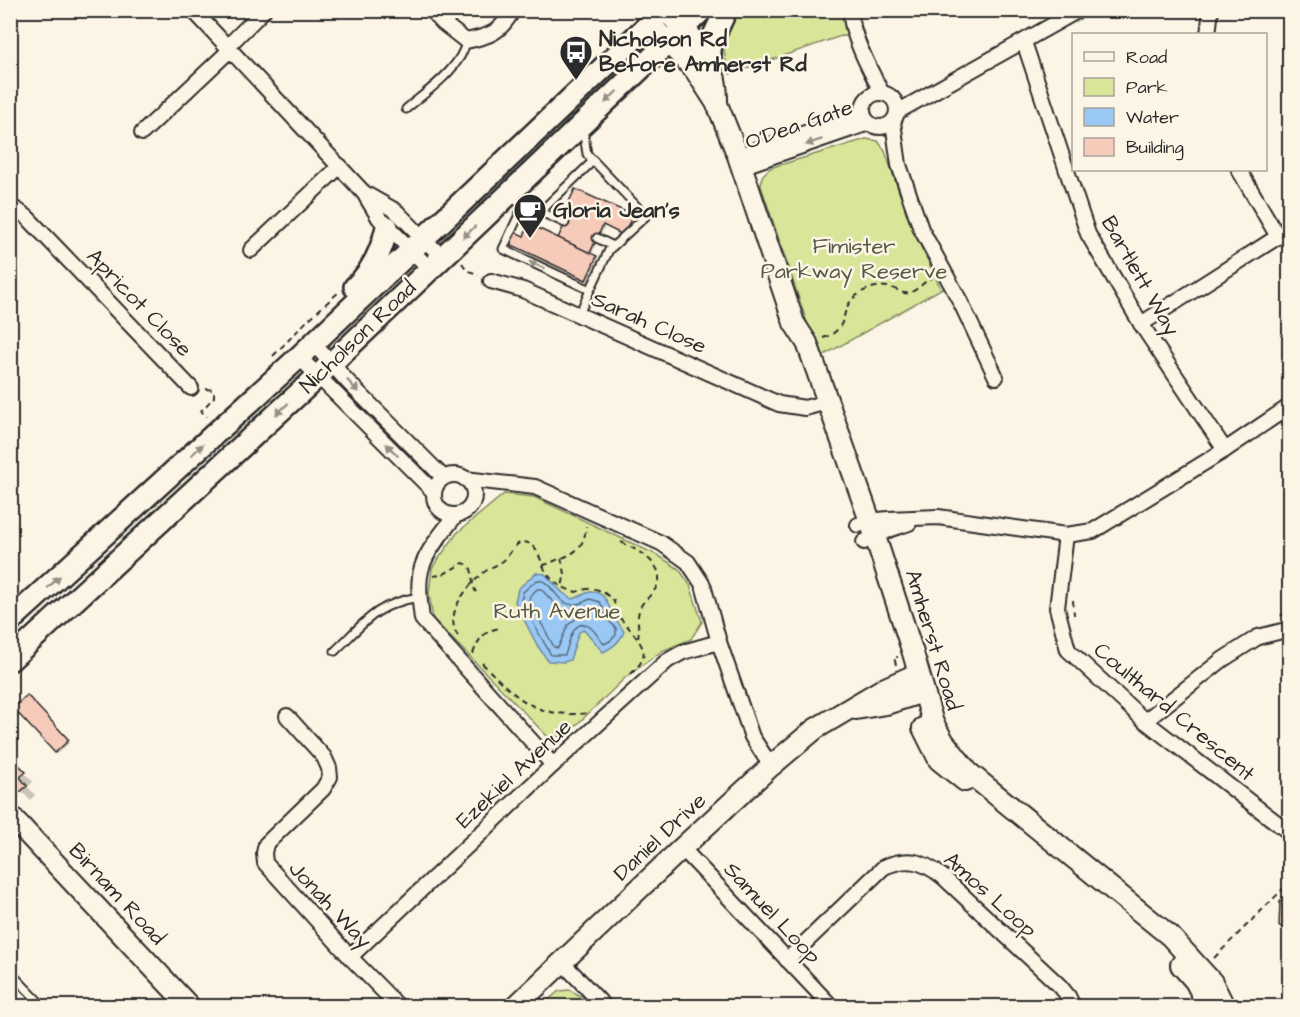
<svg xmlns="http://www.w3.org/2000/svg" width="1300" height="1017" font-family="'Architects Daughter',sans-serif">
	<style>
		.green { fill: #d9e699; stroke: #828862; stroke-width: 1.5 }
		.water { fill: #9ac8f5; stroke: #6e89a4; stroke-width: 1.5 }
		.shadow { fill: #0003 }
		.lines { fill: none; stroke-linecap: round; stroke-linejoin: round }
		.shore { stroke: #576a7c; stroke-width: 1.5 }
		.building { fill: #f7cbba; stroke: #2b2b2b; stroke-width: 1.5 }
		.lane-casing { stroke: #2b2b2b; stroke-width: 11 }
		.street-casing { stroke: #2b2b2b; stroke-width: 18 }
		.secondary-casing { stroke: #2b2b2b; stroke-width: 24 }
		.primary-casing { stroke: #2b2b2b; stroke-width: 26 }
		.path { stroke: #2b2b2b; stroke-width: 2; stroke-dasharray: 6 4.5; stroke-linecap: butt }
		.lane { stroke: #fcf5e5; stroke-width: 7 }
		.street { stroke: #fcf5e5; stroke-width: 14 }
		.secondary { stroke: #fcf5e5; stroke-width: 20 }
		.primary { stroke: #fcf5e5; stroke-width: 21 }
		.oneway { fill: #949088 }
		.labels { text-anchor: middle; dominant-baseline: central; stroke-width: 5; stroke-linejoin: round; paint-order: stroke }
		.poi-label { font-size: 22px; font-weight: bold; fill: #2b2b2b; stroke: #fcf5e5; text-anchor: start }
		.street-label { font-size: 22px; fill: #2b2b2b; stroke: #fcf5e5 }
		.park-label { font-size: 22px; fill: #565a46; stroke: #fcf5e5 }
	</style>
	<rect width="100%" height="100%" fill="#fcf5e5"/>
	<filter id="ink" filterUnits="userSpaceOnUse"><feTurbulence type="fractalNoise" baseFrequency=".0167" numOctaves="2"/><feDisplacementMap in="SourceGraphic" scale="12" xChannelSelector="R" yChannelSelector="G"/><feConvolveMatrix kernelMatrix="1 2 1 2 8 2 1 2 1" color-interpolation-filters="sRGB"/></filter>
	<g filter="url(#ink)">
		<g class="green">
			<path d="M739,11H841L851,19L857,37L841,36L730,74C719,44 723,37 739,11Z"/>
			<polygon points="866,139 878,141 885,151 909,221 941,289 819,358 761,186 762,176 770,168"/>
			<polygon points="504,494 534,497 659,556 679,569 690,585 702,622 691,639 662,651 626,677 564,737 547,736 433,619 429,593 432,568 457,533"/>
			<polygon points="570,990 591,1002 595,1006 541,1006 559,991"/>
		</g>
		<path class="water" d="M536,573L545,574L563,593L572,599C579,598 584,593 590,592C606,591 608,605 613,615C616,621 621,625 624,632C620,642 613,647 603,652C596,645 591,635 583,630L579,632L570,660L564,662L548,661L537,645L515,602L518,589Z"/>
		<g class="shadow">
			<polygon points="632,217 633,218 625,236 605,226 591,255 602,264 592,285 518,250 512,244 524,238 569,245 560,237"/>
			<polygon points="27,697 69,743 58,753 15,708"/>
			<polygon points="10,758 33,782 28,787 35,795 30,800 13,783 10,784"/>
		</g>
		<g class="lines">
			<g class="shore">
				<path d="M537,580C559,581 554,618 590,599L600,602L609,621L616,628V635L610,641L604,644C599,639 596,632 591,628C573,614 569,644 565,655H551L521,601L523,592Z"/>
				<polygon points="537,589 541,589 556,605 566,611 579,614 578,617 568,625 558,648 554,647 529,600 530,596"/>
			</g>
		</g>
		<g class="building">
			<polygon points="575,189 633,215 623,235 603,225 590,253 558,238 571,211 566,208"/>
			<polygon points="529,224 597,256 586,280 510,244 515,232 524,236"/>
			<polygon points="27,695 69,740 55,753 13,708"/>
			<polygon points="10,756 26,772 20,777 27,786 20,792 10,782"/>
			<polygon points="1288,894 1290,894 1290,930 1279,926 1280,901 1288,901"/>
		</g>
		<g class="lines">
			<defs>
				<g id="lane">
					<path d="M406,109C426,92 462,68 466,41"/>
					<polyline points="510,198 565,223"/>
					<polyline points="524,204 503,249 590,290"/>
					<polyline points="540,212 593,161"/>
					<polyline points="597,238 613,246"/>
					<polyline points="579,314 609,250 646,216 587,154 583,129"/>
					<path d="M335,651C365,622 376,604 419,597"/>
					<polyline points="10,972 43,1006"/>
				</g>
				<g id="street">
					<polyline points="193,10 364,193 379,218 430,269"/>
					<path d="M431,10L443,23L466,41C490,36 500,33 513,10"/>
					<path d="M851,10C849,32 872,74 882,93"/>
					<polyline points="1208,34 1211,10"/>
					<polyline points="1024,42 1088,234 1141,324 1225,450"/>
					<polyline points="227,47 264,10"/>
					<circle cx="880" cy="110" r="17"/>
					<polyline points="897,112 1079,10"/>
					<polyline points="893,122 899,165 921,229 959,299 996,377"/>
					<polyline points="142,133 230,50"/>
					<polyline points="738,156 863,113"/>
					<polyline points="741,167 869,123"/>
					<polyline points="1239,170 1277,235"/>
					<polyline points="366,194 396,211 442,257"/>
					<polyline points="10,208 17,210 27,217 191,388"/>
					<polyline points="251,250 340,166"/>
					<polyline points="491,281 523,290 779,404 805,408 827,402"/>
					<polyline points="1141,324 1290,229"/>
					<polyline points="313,343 349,383 443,477"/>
					<polyline points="299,357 434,492"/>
					<circle cx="454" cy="495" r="20"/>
					<polyline points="465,479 535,487 661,543 688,562 703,585 719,642 752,737 771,766"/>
					<path d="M456,515C445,529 427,550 422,567C417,583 420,603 422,619L553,765"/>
					<polyline points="858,525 870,521 888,519 938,517 1066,535 1093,531 1225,450 1290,406"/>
					<polyline points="1066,535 1057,608 1068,650 1145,721 1290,833"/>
					<polyline points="864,542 891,529 909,523"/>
					<polyline points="287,716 324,757 329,768 330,777 323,789 266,844 264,853 265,863 350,957 398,1006"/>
					<polyline points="1145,721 1222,660 1258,637 1286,630"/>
					<polyline points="682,848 831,1006"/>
					<polyline points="350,957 553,765 667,661 683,652 719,642"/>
					<path d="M787,960L884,867C908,857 921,860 942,876L1060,986L1068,996L1073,1006"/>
					<polyline points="563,963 604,1006"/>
				</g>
				<g id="secondary">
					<path d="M665,10C696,42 718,56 717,104"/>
					<polyline points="650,24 695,70 717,104 738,156 794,323 807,343 870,521 913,653 933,723 944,742 968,772 1170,936 1212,982 1224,1006"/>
					<polyline points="856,709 886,704 923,692"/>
					<polyline points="923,728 939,760 965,781"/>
					<polyline points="10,815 189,1006"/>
					<polyline points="1181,965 1195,981 1208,1006"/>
					<polyline points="516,1006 682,848 771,766 815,729 881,690 917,674"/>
				</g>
				<g id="primary">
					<polyline points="710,61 710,44 726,10"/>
					<path d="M355,287C373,271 382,250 387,227"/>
					<polyline points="10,621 299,357 664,10"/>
					<polyline points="10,660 318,376 702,10"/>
				</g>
			</defs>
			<use href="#lane" class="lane-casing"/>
			<use href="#street" class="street-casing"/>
			<use href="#secondary" class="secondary-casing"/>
			<use href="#primary" class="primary-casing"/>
			<g class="path">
				<polyline points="462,263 468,271 479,274"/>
				<path d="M823,338C852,328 837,311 856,296C867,287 882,284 895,289C899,291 904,294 908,293C916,292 924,281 932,278"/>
				<polyline points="273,356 309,319 340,291"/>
				<polyline points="206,389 214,390 214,397 201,411 207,417"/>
				<path d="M621,542C639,551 673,568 653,592C648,599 641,602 639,611C636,620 640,630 638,639"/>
				<polyline points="561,558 565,573 562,587"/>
				<path d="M543,565C548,580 561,588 576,592C594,586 600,588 614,601L616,615C623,620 627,626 633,633C647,651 648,657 631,674"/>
				<path d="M433,576L442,575L463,563C477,566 469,581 476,592"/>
				<polyline points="1073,600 1074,615"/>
				<polyline points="1281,616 1283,614 1290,615"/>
				<path d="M458,636C443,614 467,587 483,573C489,568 497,565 503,561C509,556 514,543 523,542C535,542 539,556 543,565C550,564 555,560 562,558C578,552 585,544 586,526"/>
				<path d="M473,654C478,639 485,629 502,628"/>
				<path d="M482,663C517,699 536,719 590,713"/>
				<polyline points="896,665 894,657 898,657"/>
				<polyline points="1214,958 1290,882"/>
			</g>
			<use href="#lane" class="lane"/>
			<use href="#street" class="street"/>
			<use href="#secondary" class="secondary"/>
			<use href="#primary" class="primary"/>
		</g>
		<defs><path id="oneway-solid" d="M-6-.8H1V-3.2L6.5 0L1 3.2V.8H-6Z" transform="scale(1.5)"/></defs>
		<g class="oneway">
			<use href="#oneway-solid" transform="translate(611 97) rotate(136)"/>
			<use href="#oneway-solid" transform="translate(814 142) rotate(161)"/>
			<use href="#oneway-solid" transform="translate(469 232) rotate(137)"/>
			<use href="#oneway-solid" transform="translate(537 265) rotate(-155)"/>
			<use href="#oneway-solid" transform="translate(353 386) rotate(46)"/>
			<use href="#oneway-solid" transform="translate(282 409) rotate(137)"/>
			<use href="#oneway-solid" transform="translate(197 450) rotate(-43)"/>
			<use href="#oneway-solid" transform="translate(392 450) rotate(-135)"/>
			<use href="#oneway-solid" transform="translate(54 582) rotate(-43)"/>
		</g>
	</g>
	<defs>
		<symbol id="bus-pin" viewBox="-11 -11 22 30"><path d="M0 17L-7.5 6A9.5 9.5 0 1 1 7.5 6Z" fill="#2b2b2b" stroke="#fcf5e5"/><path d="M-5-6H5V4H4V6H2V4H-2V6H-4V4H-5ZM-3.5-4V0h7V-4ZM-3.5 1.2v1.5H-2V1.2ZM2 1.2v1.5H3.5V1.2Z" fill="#fff"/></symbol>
		<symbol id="cafe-pin" viewBox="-11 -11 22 30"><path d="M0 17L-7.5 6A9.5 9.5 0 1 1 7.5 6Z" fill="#2b2b2b" stroke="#fcf5e5"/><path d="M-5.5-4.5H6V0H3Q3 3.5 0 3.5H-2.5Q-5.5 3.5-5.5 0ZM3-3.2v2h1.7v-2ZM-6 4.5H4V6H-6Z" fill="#fff"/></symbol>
	</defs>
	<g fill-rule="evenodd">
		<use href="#bus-pin" x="557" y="33" width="38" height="52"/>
		<use href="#cafe-pin" x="511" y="191" width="38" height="52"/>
	</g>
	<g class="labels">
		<g class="poi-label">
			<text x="599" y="39">Nicholson Rd<tspan x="599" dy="25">Before Amherst Rd</tspan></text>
			<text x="553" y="210">Gloria Jean's</text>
		</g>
		<g class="street-label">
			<text transform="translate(799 125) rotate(-19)">O'Dea Gate</text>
			<text transform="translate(1140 276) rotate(60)">Bartlett Way</text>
			<text transform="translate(139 303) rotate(46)">Apricot Close</text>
			<text transform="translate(649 323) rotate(24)">Sarah Close</text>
			<text transform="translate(358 337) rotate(-44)">Nicholson Road</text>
			<text transform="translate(933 640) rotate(73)">Amherst Road</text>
			<text transform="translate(1174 712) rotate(40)">Coulthard Crescent</text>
			<text transform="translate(514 774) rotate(-43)">Ezekiel Avenue</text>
			<text transform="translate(660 837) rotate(-43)">Daniel Drive</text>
			<text transform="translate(117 894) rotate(47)">Birnam Road</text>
			<text transform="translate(990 895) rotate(42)">Amos Loop</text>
			<text transform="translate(330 905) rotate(47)">Jonah Way</text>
			<text transform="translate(772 913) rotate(47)">Samuel Loop</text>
		</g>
		<g class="park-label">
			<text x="854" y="246">Fimister<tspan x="854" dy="25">Parkway Reserve</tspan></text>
			<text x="557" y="611">Ruth Avenue</text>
		</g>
	</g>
	<rect width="1300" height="1017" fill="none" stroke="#fcf5e5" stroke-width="36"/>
	<rect x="18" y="18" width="1264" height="981" fill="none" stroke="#2b2b2b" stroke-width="2" filter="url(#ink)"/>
	<rect x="1072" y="33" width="195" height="138" fill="#fcf5e5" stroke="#a8a49b" stroke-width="1.5"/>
	<rect x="1084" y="52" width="30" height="9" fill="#fcf5e5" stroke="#a8a49b" stroke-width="1.5"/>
	<text x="1126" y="63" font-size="18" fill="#2b2b2b">Road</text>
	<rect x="1084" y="78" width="30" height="18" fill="#d9e699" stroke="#a8a49b" stroke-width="1.5"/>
	<text x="1126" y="93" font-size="18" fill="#2b2b2b">Park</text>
	<rect x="1084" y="108" width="30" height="18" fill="#9ac8f5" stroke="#a8a49b" stroke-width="1.5"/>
	<text x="1126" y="123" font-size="18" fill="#2b2b2b">Water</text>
	<rect x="1084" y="138" width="30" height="18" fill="#f7cbba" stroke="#a8a49b" stroke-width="1.5"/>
	<text x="1126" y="153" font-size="18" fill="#2b2b2b">Building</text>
</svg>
